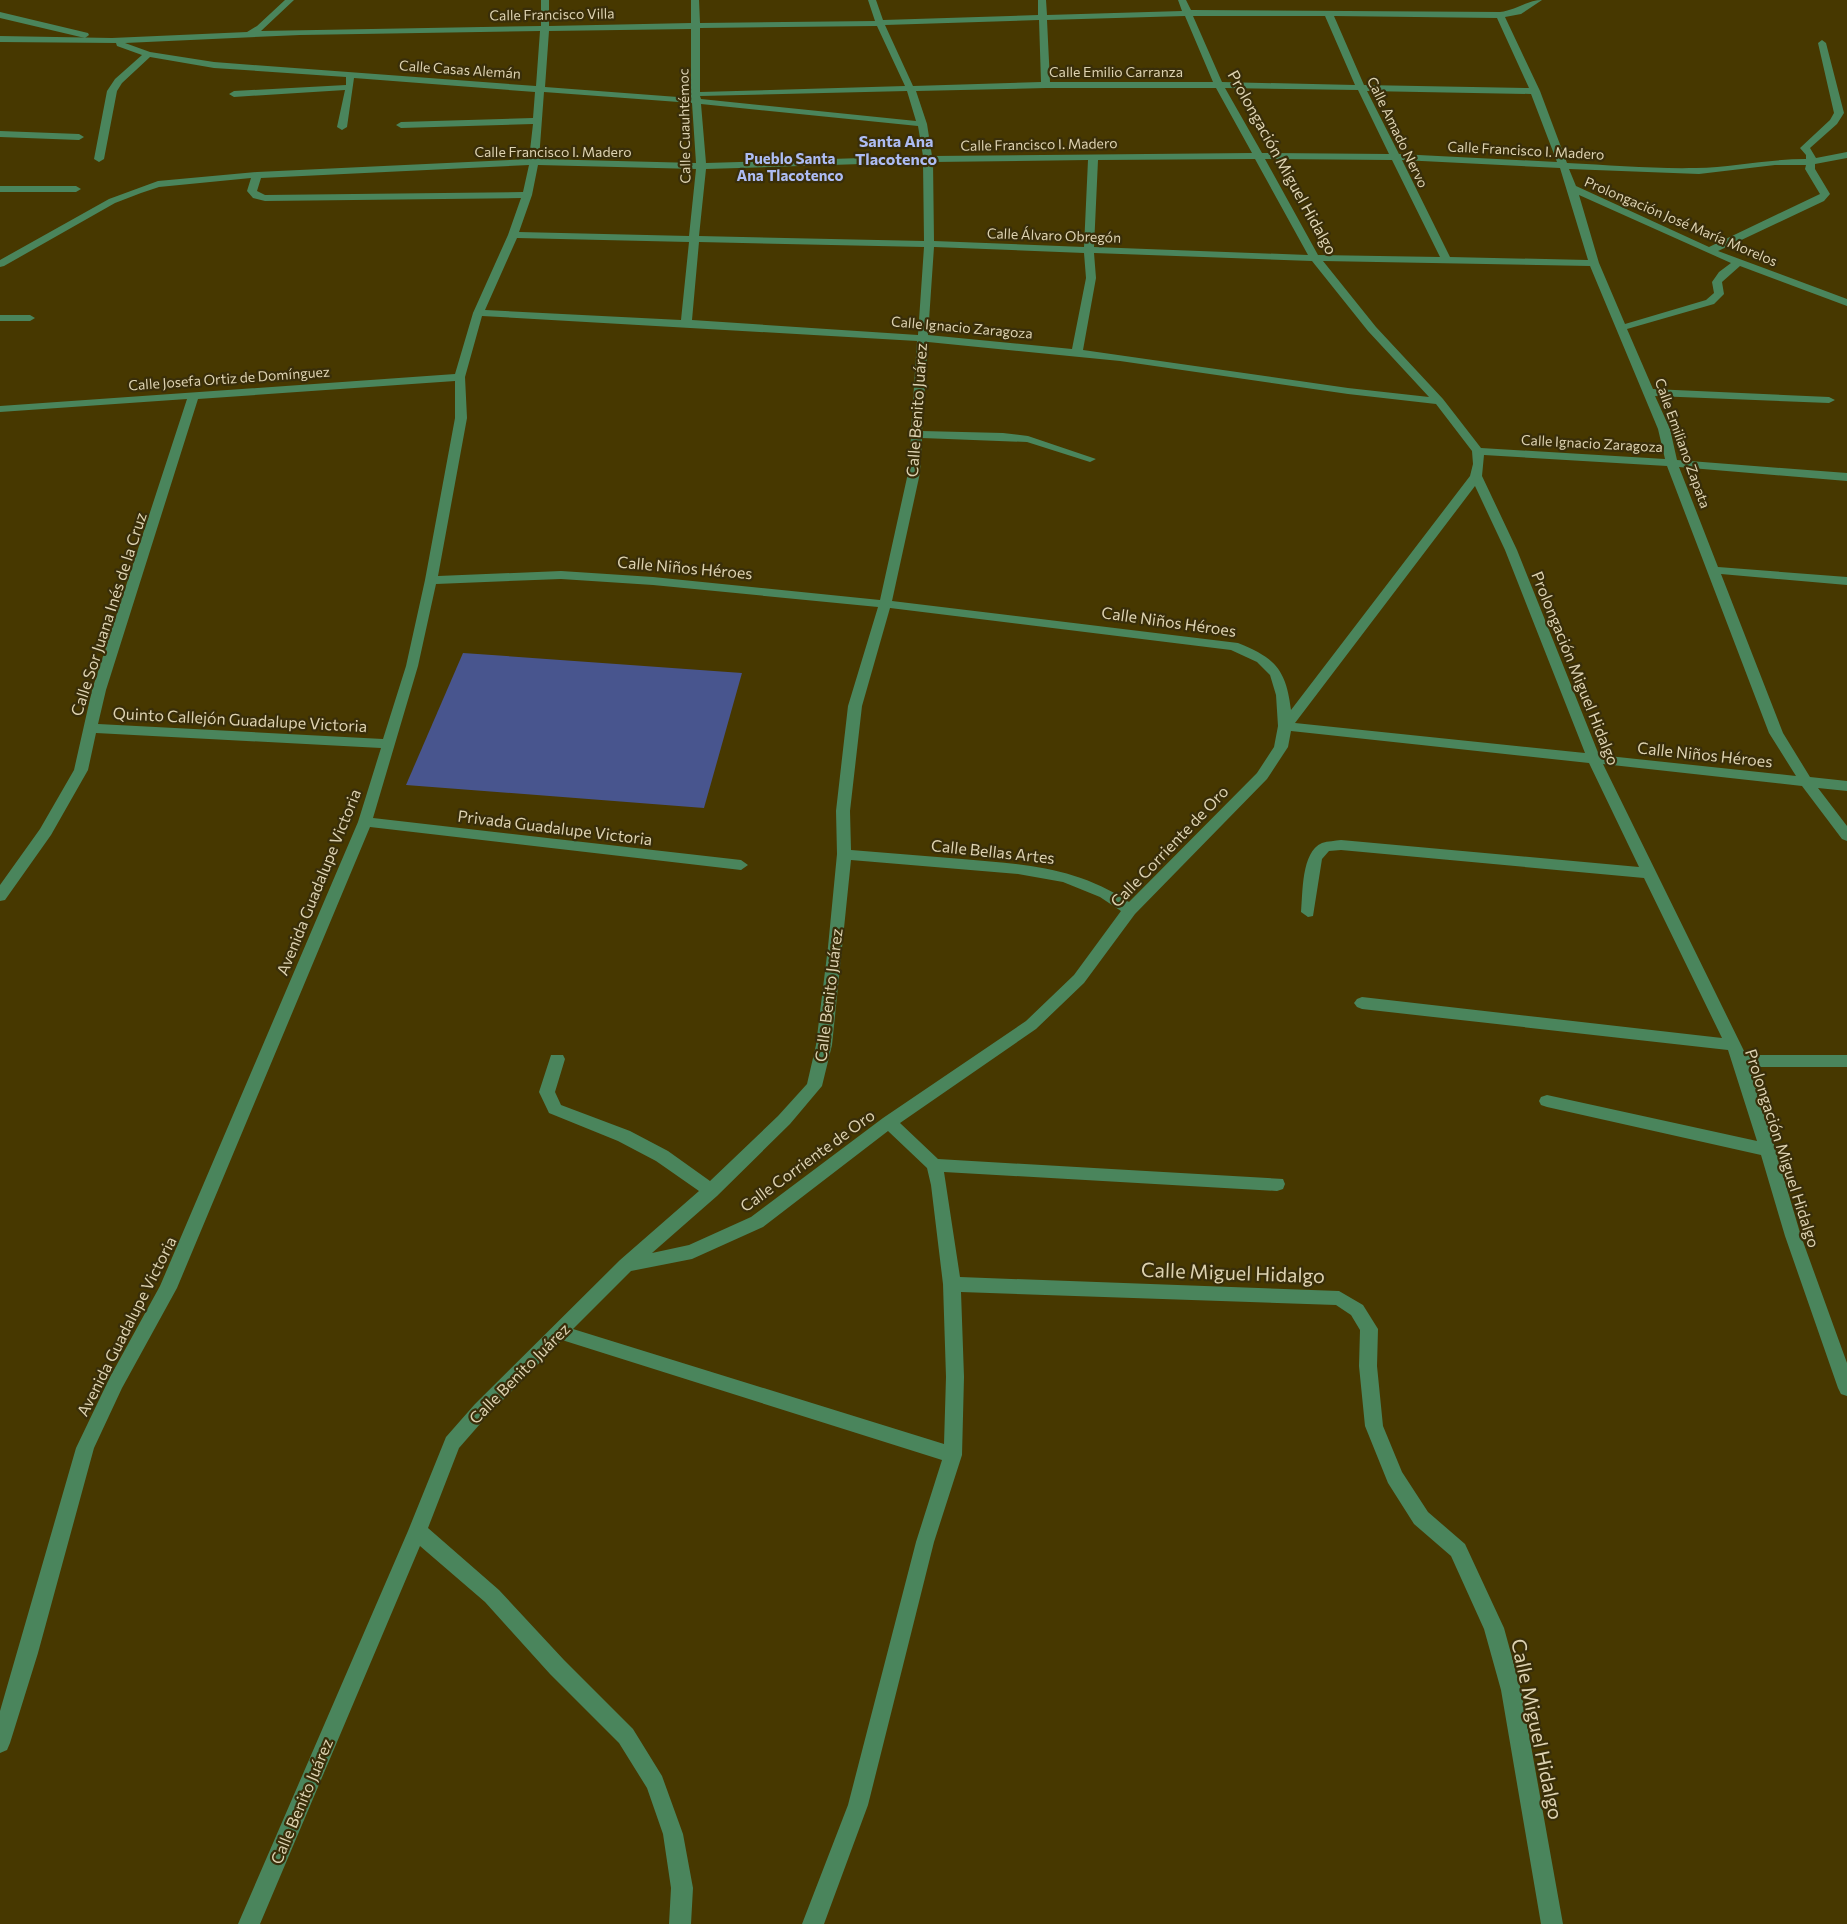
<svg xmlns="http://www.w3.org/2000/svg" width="1847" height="1924" font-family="Commissioner,sans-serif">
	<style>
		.green { fill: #48558e }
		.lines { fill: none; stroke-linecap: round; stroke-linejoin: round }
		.minor { fill: #4a855c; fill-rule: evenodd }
		.labels { text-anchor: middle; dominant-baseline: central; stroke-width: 4.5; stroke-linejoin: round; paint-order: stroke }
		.far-street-label { font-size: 14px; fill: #ddd2b1; stroke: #392e09 }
		.far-neighbourhood-label { font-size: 15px; font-weight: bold; fill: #adbcf3; stroke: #392e09 }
		.far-quarter-label { font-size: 16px; font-weight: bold; fill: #adbcf3; stroke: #392e09 }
		.street-label { font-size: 16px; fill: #ddd2b1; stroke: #392e09 }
		.near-street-label { font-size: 20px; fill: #ddd2b1; stroke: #392e09 }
	</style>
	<rect width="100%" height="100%" fill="#473800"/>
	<polygon class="green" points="463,653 742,673 704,808 406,785"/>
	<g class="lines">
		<g class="minor">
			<path d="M285,0H294L261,31L541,26V0H549V26L691,23V0H699L700,23L875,21L868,0H876L883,20L1038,15V0H1046L1047,15L1182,11L1178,0H1186L1191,10L1500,12C1517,10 1527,0 1542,0L1521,14L1505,17L1540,91L1567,163C1610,165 1653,169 1696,168C1733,167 1769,159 1806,159V155L1800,148L1830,120L1834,113L1818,43L1822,40L1826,43L1844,113L1837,124L1810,148L1816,158L1847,152V158L1815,164V169L1830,194L1824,201L1718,251L1847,299V306L1740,266L1722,282L1724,294L1714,304L1627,329L1653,389L1829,397L1835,400L1829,403L1655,396L1670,429L1677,460L1847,473V481L1679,467L1718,567L1847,577V585L1721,574L1783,733L1810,777L1847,781V791L1818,788L1847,826V841L1842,839L1802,786L1603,764L1746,1055H1847V1067H1751L1801,1236L1847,1363V1396L1841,1394L1838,1388L1785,1236L1761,1155L1547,1107L1541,1105L1539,1101L1541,1097L1547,1095L1757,1141L1728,1050L1362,1009L1357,1007L1354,1003L1357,999L1362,997L1722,1038L1644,878L1341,850L1329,851L1322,859L1313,916L1308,917L1301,912C1303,893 1301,852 1322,843C1328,841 1335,841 1341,840L1639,867L1589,763L1291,731L1288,747L1267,779L1135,914L1084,983L1036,1029L900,1123L938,1159L1283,1179L1285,1184L1283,1189L1277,1191L944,1172L960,1277L1339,1291L1363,1305L1378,1329L1377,1366L1383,1426L1402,1472L1428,1512L1465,1544L1504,1628L1521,1690L1563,1924H1541L1501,1690L1484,1629L1451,1556L1414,1524L1388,1483L1365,1426L1359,1366L1360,1330L1351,1315L1336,1305L961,1292L964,1377L962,1455L934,1542L868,1805L824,1924H802L848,1805L916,1542L942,1460L562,1340L487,1416L459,1448L428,1528L499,1590L564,1660L633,1729L662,1776L683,1834L693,1888L691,1924H669L671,1888L663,1834L647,1788L619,1743L550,1674L485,1602L420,1546L260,1924H238L408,1531L446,1437L475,1404L620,1260L699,1191L656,1161L618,1141L549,1113L539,1092L551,1055H563L565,1059L555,1092L561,1105L630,1131L668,1151L710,1181L778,1116L807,1084L816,1045L828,947L837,854L836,811L848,706L878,607L653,585L561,579L436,584L418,666L373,818L741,860L748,865L741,870L370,827L177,1288L122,1388L94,1448L38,1653L10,1743L7,1750L0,1753V1711L76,1448L110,1377L160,1286L358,822L381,748L96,733L88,770L51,835L5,900L0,901V885L40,829L74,770L92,690L187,399L0,412V406L455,374L473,313L508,235L521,198L265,201L253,198L247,191L251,178L159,187L141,193L115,203L4,266L0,267V260L109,199L158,181L257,172L529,159L533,124L401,128L396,125L401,122L533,118L535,92L354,78L347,127L342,130L337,127L345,90L234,97L229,94L234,91L346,85V77L214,68L150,57L122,83L117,91L104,159L99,162L94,159L107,91L115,79L142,55L117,46L116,43L0,42V36L112,38L247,32L257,26ZM1185,16L1213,82H1050L1047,20ZM1193,16H1325L1355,85L1222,82ZM1334,16L1497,18L1529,88L1364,85ZM1039,20L1041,82L913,86L885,25ZM877,26L905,86L700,92V28ZM691,29V98L545,87L549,31ZM540,31L536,86L214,62L150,52L125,43L300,35ZM1046,88H1216L1252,153L932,156L927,124L916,91ZM1225,88L1358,90L1389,154L1262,153ZM907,91L916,121L701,99L700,96ZM1367,91L1531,94L1557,162L1399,154ZM544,92L692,103L696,163L539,159ZM701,104L918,126L923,156L706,163ZM1255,159L1308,255L1094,247L1098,160ZM1265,159L1392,160L1440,257L1318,255ZM1088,160L1084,247L934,241L933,162ZM1402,160L1560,168L1588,260L1450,257ZM923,162L924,241L699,236L706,169ZM529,165L523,192L265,195L257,191L261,178ZM538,165L696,169L689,236L519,232L532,195ZM1775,165H1806L1805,169L1820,194L1709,247L1576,186L1569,169L1699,174ZM1579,195L1731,263L1719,272L1712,282L1714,293L1706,300L1625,324L1599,263ZM517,238L689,242L681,320L485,310ZM699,242L924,247L918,335L692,320ZM934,247L1084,253L1086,278L1072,349L928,335ZM1094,253L1312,261L1368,331L1429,397L1348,388L1083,350L1096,278ZM1323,261L1590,266L1658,429L1665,459L1481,448L1443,399L1376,327ZM482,316L917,341L911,431L908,434L911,437L908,473L880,600L653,577L561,571L438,576L467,418L465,377ZM928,342L1120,361L1348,394L1436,404L1472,451L1473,464L1470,476L1291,710C1286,669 1275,658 1238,643L892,601L920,473L922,438L1027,442L1090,462L1096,459L1028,436L1003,433L922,431ZM455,381V418L425,580L406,666L383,739L98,724L106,690L198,399ZM1484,455L1667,466L1769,733L1796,776L1599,755L1517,550L1482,476ZM1475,486L1505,550L1585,753L1295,723ZM890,608L1231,650L1257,662L1270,675L1276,695L1278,726L1274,747L1257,773L1129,902C1077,867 1022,864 962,859C925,856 888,853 851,850L850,811L862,706ZM851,860L1018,874L1063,882L1100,897L1121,911L1074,975L1026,1021L883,1118L751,1217L689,1245L652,1253L717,1196L790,1124L822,1086L832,1045ZM888,1131L927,1168L931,1185L943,1284L946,1377L944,1444L573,1329L631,1271L692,1259L763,1227Z"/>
			<polygon points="0,12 88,33 89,35 85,38 0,18"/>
			<polygon points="0,131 79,134 84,137 79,140 0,137"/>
			<polygon points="0,186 76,186 81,189 76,192 0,192"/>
			<polygon points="0,315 30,315 35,318 30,321 0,321"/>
		</g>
	</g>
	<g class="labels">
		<g class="far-street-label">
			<text transform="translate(552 14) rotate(-1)">Calle Francisco Villa</text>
			<text transform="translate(460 69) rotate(4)">Calle Casas Alemán</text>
			<text x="1116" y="71">Calle Emilio Carranza</text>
			<text transform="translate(684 126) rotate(-91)">Calle Cuauhtémoc</text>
			<text transform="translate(1398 132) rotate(64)">Calle Amado Nervo</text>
			<text transform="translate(1039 144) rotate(-1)">Calle Francisco I. Madero</text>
			<text transform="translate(1526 150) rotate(3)">Calle Francisco I. Madero</text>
			<text x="553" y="151">Calle Francisco I. Madero</text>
			<text transform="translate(1681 221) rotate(23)">Prolongación José María Morelos</text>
			<text transform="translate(1054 235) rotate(2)">Calle Álvaro Obregón</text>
			<text transform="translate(962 327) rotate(5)">Calle Ignacio Zaragoza</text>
			<text transform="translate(229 378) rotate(-4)">Calle Josefa Ortiz de Domínguez</text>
			<text transform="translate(1592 443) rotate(3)">Calle Ignacio Zaragoza</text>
			<text transform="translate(1683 443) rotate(70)">Calle Emiliano Zapata</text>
		</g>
		<g class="far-neighbourhood-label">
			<text x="790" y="158">Pueblo Santa<tspan x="790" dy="17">Ana Tlacotenco</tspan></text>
		</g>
		<g class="far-quarter-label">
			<text x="896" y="140">Santa Ana<tspan x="896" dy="18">Tlacotenco</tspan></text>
		</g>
		<g class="street-label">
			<text transform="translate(1283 162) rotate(61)">Prolongación Miguel Hidalgo</text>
			<text transform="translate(916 410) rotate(-86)">Calle Benito Juárez</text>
			<text transform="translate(685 567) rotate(5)">Calle Niños Héroes</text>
			<text transform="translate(108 614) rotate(-72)">Calle Sor Juana Inés de la Cruz</text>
			<text transform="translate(1169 621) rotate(8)">Calle Niños Héroes</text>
			<text transform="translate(1576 668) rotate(68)">Prolongación Miguel Hidalgo</text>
			<text transform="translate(240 719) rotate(3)">Quinto Callejón Guadalupe Victoria</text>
			<text transform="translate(1705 754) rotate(6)">Calle Niños Héroes</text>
			<text transform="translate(555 827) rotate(7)">Privada Guadalupe Victoria</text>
			<text transform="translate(1169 846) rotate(-46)">Calle Corriente de Oro</text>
			<text transform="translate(993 851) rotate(6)">Calle Bellas Artes</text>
			<text transform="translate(318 882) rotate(-68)">Avenida Guadalupe Victoria</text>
			<text transform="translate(828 995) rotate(-83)">Calle Benito Juárez</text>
			<text transform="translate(1783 1148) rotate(72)">Prolongación Miguel Hidalgo</text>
			<text transform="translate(807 1160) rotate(-36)">Calle Corriente de Oro</text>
			<text transform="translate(126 1326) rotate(-63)">Avenida Guadalupe Victoria</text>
			<text transform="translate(519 1373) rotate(-45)">Calle Benito Juárez</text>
			<text transform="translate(301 1801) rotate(-67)">Calle Benito Juárez</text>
		</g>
		<g class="near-street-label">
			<text transform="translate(1233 1272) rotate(2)">Calle Miguel Hidalgo</text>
			<text transform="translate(1538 1729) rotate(78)">Calle Miguel Hidalgo</text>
		</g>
	</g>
</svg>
